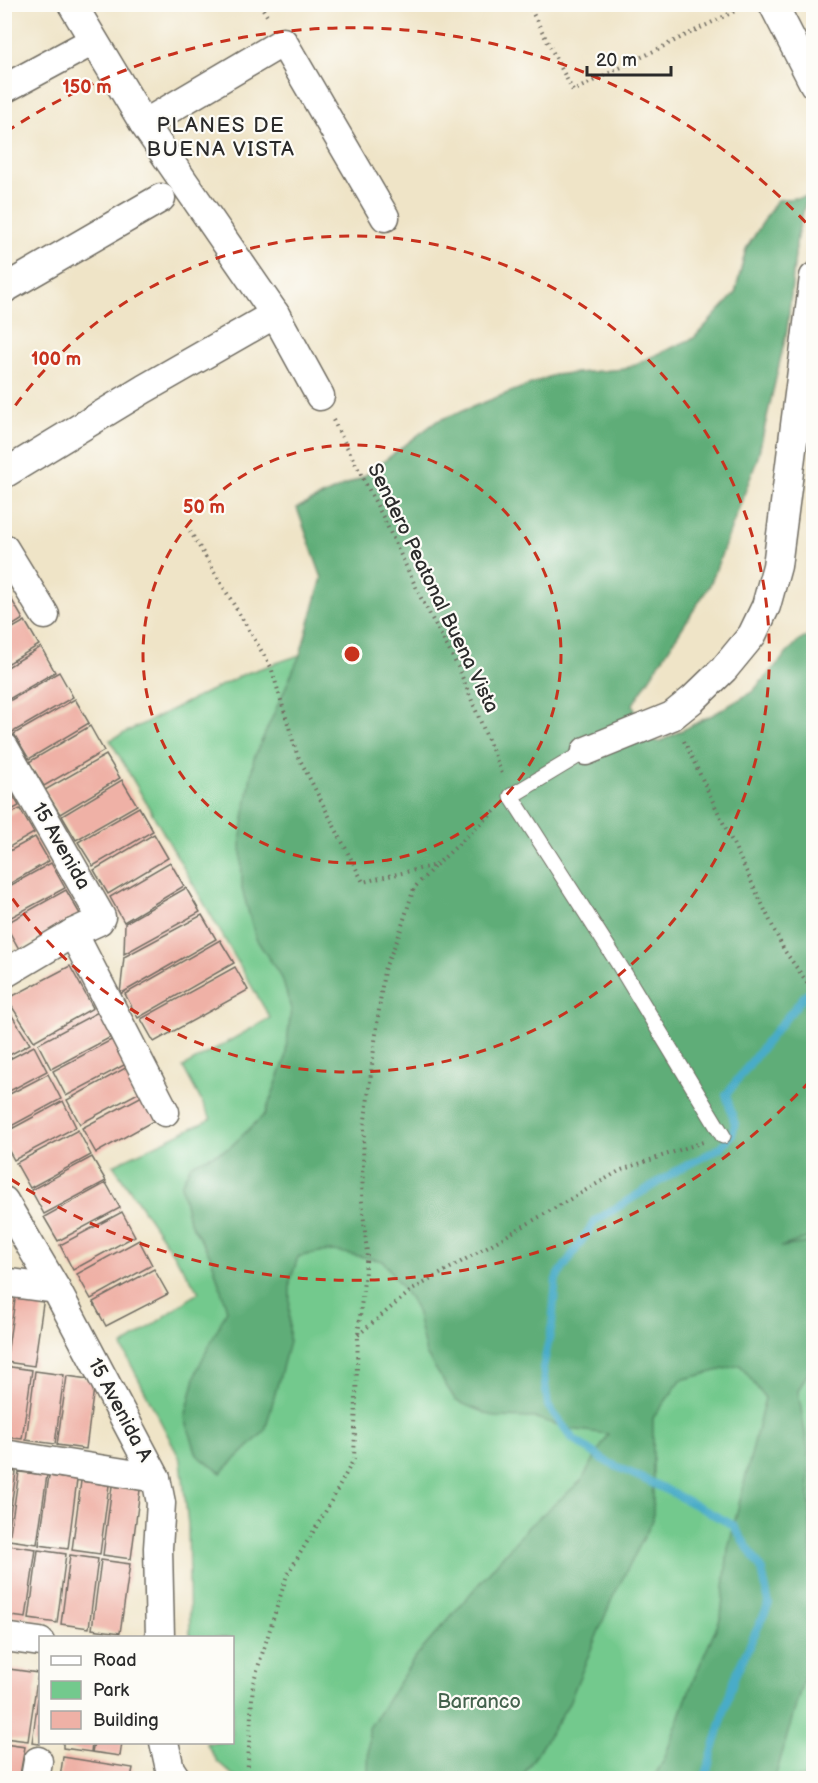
<svg xmlns="http://www.w3.org/2000/svg" width="818" height="1783" font-family="'Balsamiq Sans',sans-serif">
	<style>
		.green { fill: #73c98d; stroke: #4f7a5c; stroke-width: 1.5 }
		.forest { fill: #5ead78; stroke: #446c52; stroke-width: 1.5 }
		.lines { fill: none; stroke-linecap: round; stroke-linejoin: round }
		.stream { stroke: #49acc8; stroke-width: 8 }
		.building { fill: #efb1a6 }
		.lane-casing { stroke: #706c62; stroke-width: 17 }
		.street-casing { stroke: #706c62; stroke-width: 31 }
		.path { stroke: #706c62; stroke-width: 4; stroke-dasharray: 1.5 4.5; stroke-linecap: butt }
		.lane { stroke: #fff; stroke-width: 15 }
		.street { stroke: #fff; stroke-width: 28 }
		.ring { fill: none; stroke: #c8321e; stroke-width: 3; stroke-dasharray: 10 8 }
		.labels { text-anchor: middle; dominant-baseline: central; stroke-width: 4.5; stroke-linejoin: round; paint-order: stroke }
		.street-label { font-size: 20px; fill: #2b2b2b; stroke: #fdfcf7 }
		.park-label { font-size: 20px; fill: #44624d; stroke: #fdfcf7 }
		.neighbourhood-label { font-size: 21px; letter-spacing: 1.5px; fill: #2b2b2b; stroke: #fdfcf7 }
		.centre { fill: #c8321e; stroke: #fdfcf7; stroke-width: 3 }
		.ring-label { font-size: 18px; text-anchor: middle; font-weight: bold; fill: #c8321e; stroke: #fdfcf7; stroke-width: 4.5; stroke-linejoin: round; paint-order: stroke }
	</style>
	<rect width="100%" height="100%" fill="#fdfcf7"/>
	<filter id="ink" filterUnits="userSpaceOnUse"><feTurbulence type="fractalNoise" baseFrequency=".0167" numOctaves="2"/><feDisplacementMap in="SourceGraphic" scale="12" xChannelSelector="R" yChannelSelector="G"/><feConvolveMatrix kernelMatrix="1 2 1 2 8 2 1 2 1" color-interpolation-filters="sRGB"/></filter>
	<filter id="wash" filterUnits="userSpaceOnUse"><feTurbulence type="fractalNoise" baseFrequency=".008" numOctaves="4" result="noise"/><feDisplacementMap in="SourceGraphic" scale="24" xChannelSelector="R" yChannelSelector="G"/><feGaussianBlur stdDeviation="1.35" result="paint"/><feColorMatrix in="noise" values="0 0 0 0 0 0 0 0 0 0 0 0 0 0 0 0 0 1.4 0 .05"/><feComposite in="paint" operator="in"/></filter>
	<g filter="url(#wash)">
		<rect width="100%" height="100%" fill="#efe4c7"/>
		<polygon class="green" points="807,197 797,236 787,330 757,460 596,697 813,1186 813,1778 236,1778 217,1761 206,1743 232,1742 232,1638 190,1637 188,1525 181,1461 122,1347 199,1292 113,1165 211,1119 183,1067 270,1018 110,740 244,674 300,655 322,578 297,508 363,477 437,421 554,375 625,369 694,338 735,294 746,249 777,200"/>
		<polygon class="forest" points="807,197 797,236 787,330 757,460 710,585 633,704 644,738 659,742 716,713 752,692 797,642 813,633 813,1236 781,1247 813,1242 813,1363 798,1391 808,1449 813,1646 775,1778 653,1778 663,1762 692,1683 721,1617 728,1549 765,1398 740,1365 681,1380 653,1418 653,1520 612,1599 568,1705 524,1774 520,1778 370,1778 368,1777 369,1728 414,1659 528,1527 582,1480 608,1434 570,1429 536,1418 495,1417 456,1401 426,1354 415,1306 383,1261 334,1251 319,1252 298,1257 290,1282 289,1342 265,1431 221,1473 197,1455 185,1418 197,1370 227,1310 211,1257 189,1221 181,1185 191,1164 229,1148 265,1114 285,1060 291,1009 282,978 256,939 242,889 241,836 254,758 300,655 322,578 297,508 363,477 437,421 554,375 625,369 694,338 735,294 746,249 777,200"/>
		<g class="lines">
			<polyline class="stream" points="705,1778 734,1678 769,1604 762,1570 733,1525 665,1489 607,1462 573,1439 548,1406 543,1368 552,1325 556,1279 595,1221 678,1170 720,1148 732,1135 735,1124 726,1095 768,1040 806,994 814,988"/>
		</g>
		<g id="blocks">
			<g class="building">
				<polygon points="9,595 23,619 4,631 4,598"/>
				<polygon points="25,621 39,645 4,666 4,633"/>
				<polygon points="41,647 55,672 4,702 4,669"/>
				<polygon points="59,672 73,697 13,732 4,718 4,704"/>
				<polygon points="75,699 89,723 29,759 14,734"/>
				<polygon points="90,726 104,751 44,786 29,762"/>
				<polygon points="106,755 120,778 60,814 45,790"/>
				<polygon points="4,780 19,806 4,814"/>
				<polygon points="122,780 137,805 76,840 62,816"/>
				<polygon points="139,807 153,831 93,866 78,842"/>
				<polygon points="20,809 34,833 4,850 4,817"/>
				<polygon points="154,834 168,858 108,894 94,870"/>
				<polygon points="35,837 49,861 4,887 4,854"/>
				<polygon points="170,862 184,886 124,922 110,897"/>
				<polygon points="51,863 65,888 4,921 4,889"/>
				<polygon points="186,888 200,912 124,954 125,923"/>
				<polygon points="66,890 80,914 19,949 5,924"/>
				<polygon points="202,915 216,939 120,994 124,957"/>
				<polygon points="220,940 234,963 138,1018 125,994"/>
				<polygon points="70,966 93,1008 34,1041 7,999"/>
				<polygon points="235,967 248,990 154,1042 141,1019"/>
				<polygon points="4,1003 30,1044 4,1058"/>
				<polygon points="100,1011 113,1036 51,1069 38,1044"/>
				<polygon points="115,1038 128,1063 66,1096 53,1071"/>
				<polygon points="34,1046 47,1071 4,1094 4,1062"/>
				<polygon points="129,1066 142,1091 80,1124 67,1100"/>
				<polygon points="48,1074 61,1099 4,1130 4,1097"/>
				<polygon points="144,1095 157,1119 96,1153 82,1128"/>
				<polygon points="63,1101 76,1127 14,1160 4,1142 4,1133"/>
				<polygon points="78,1130 91,1155 30,1188 16,1163"/>
				<polygon points="92,1157 106,1181 44,1214 31,1190"/>
				<polygon points="106,1183 120,1208 58,1241 44,1217"/>
				<polygon points="122,1212 135,1236 73,1270 60,1245"/>
				<polygon points="139,1240 152,1265 91,1299 77,1274"/>
				<polygon points="154,1269 168,1294 106,1326 93,1302"/>
				<polygon points="4,1291 12,1292 6,1339 4,1339"/>
				<polygon points="16,1293 44,1297 34,1366 6,1362"/>
				<polygon points="4,1366 32,1370 22,1439 4,1437"/>
				<polygon points="35,1371 64,1375 55,1444 26,1440"/>
				<polygon points="67,1376 95,1380 86,1449 57,1445"/>
				<polygon points="4,1470 16,1472 6,1542 4,1542"/>
				<polygon points="19,1472 47,1475 37,1544 9,1540"/>
				<polygon points="49,1476 77,1480 68,1549 39,1545"/>
				<polygon points="81,1481 109,1485 100,1554 72,1550"/>
				<polygon points="112,1486 140,1490 131,1559 103,1555"/>
				<polygon points="8,1545 36,1549 26,1618 4,1615 4,1570"/>
				<polygon points="38,1550 66,1554 57,1623 29,1619"/>
				<polygon points="70,1555 98,1559 89,1628 61,1624"/>
				<polygon points="101,1560 130,1564 120,1633 92,1629"/>
				<polygon points="9,1669 38,1673 28,1741 4,1738 4,1703"/>
				<polygon points="39,1691 40,1691 40,1744 32,1743"/>
				<polygon points="63,1742 92,1742 91,1752 63,1748"/>
				<polygon points="94,1742 122,1742 120,1756 92,1752"/>
				<polygon points="4,1744 25,1747 20,1775 4,1773"/>
				<polygon points="63,1757 133,1768 131,1778 60,1778"/>
			</g>
		</g>
	</g>
	<g filter="url(#ink)">
		<use href="#blocks" fill-opacity="0" stroke="#706c62" stroke-width="1.5"/>
		<g class="lines">
			<defs>
				<polyline id="lane" points="586,751 511,796 618,963 723,1136"/>
				<g id="street">
					<polyline points="72,4 144,124 275,314 320,396"/>
					<polyline points="773,4 814,84"/>
					<polyline points="4,89 93,41"/>
					<polyline points="144,124 283,42 385,217"/>
					<polyline points="4,289 161,198"/>
					<polyline points="4,474 144,389 275,314"/>
					<polyline points="4,548 45,615"/>
					<polyline points="4,747 101,917 99,921 73,933 4,974"/>
					<polyline points="586,751 672,716 693,699 724,669 752,635 766,606 777,566 814,277"/>
					<polyline points="73,933 165,1112"/>
					<polyline points="4,1201 56,1289 156,1478 161,1503 158,1548 160,1638"/>
					<polyline points="4,1282 56,1289"/>
					<polyline points="4,1454 156,1478"/>
					<polyline points="4,1637 40,1642"/>
					<polyline points="164,1742 170,1769 176,1778"/>
					<polyline points="35,1778 38,1761"/>
				</g>
			</defs>
			<use href="#lane" class="lane-casing"/>
			<use href="#street" class="street-casing"/>
			<g class="path">
				<polyline points="260,4 269,19"/>
				<polyline points="528,4 573,91 745,6"/>
				<polyline points="333,420 383,517 421,598 458,667 503,776"/>
				<polyline points="190,531 271,667 297,754 363,882 436,865 495,811"/>
				<polyline points="684,741 784,950 814,992"/>
				<polyline points="358,1335 412,1290 621,1170 703,1142"/>
				<polyline points="247,1778 253,1683 287,1575 327,1509 354,1459 358,1335 367,1253 362,1201 364,1128 384,970 398,938 414,888 434,867"/>
			</g>
			<use href="#lane" class="lane"/>
			<use href="#street" class="street"/>
		</g>
	</g>
	<g class="ring">
		<circle cx="352" cy="654" r="209"/>
		<path d="M5 420A418 418 0 1 1 5 888"/>
		<path d="M810 1081A626 626 0 0 1 6 1176M6 132A626 626 0 0 1 810 227"/>
	</g>
	<g class="labels">
		<g class="street-label">
			<text transform="translate(433 588) rotate(64)">Sendero Peatonal Buena Vista</text>
			<text transform="translate(61 846) rotate(60)">15 Avenida</text>
			<text transform="translate(120 1410) rotate(62)">15 Avenida A</text>
		</g>
		<g class="park-label">
			<text x="479" y="1702">Barranco</text>
		</g>
		<g class="neighbourhood-label">
			<text x="221" y="125">PLANES DE<tspan x="221" dy="24">BUENA VISTA</tspan></text>
		</g>
	</g>
	<circle cx="352" cy="654" r="9" class="centre"/>
	<g class="ring-label">
		<text x="87" y="93">150 m</text>
		<text x="56" y="365">100 m</text>
		<text x="204" y="513">50 m</text>
	</g>
	<rect width="818" height="1783" fill="none" stroke="#fdfcf7" stroke-width="24"/>
	<rect x="39" y="1636" width="195" height="108" fill="#fdfcf7" stroke="#a9a8a5" stroke-width="1.5"/>
	<rect x="51" y="1656" width="30" height="9" fill="#ffffff" stroke="#a9a8a5" stroke-width="1.5"/>
	<text x="93" y="1666" font-size="18" fill="#2b2b2b">Road</text>
	<rect x="51" y="1681" width="30" height="18" fill="#73c98d" stroke="#a9a8a5" stroke-width="1.5"/>
	<text x="93" y="1696" font-size="18" fill="#2b2b2b">Park</text>
	<rect x="51" y="1711" width="30" height="18" fill="#efb1a6" stroke="#a9a8a5" stroke-width="1.5"/>
	<text x="93" y="1726" font-size="18" fill="#2b2b2b">Building</text>
	<path d="M587 66v9h84v-9" fill="none" stroke="#2b2b2b" stroke-width="3"/>
	<text x="596" y="66" font-size="18" fill="#2b2b2b" stroke="#fdfcf7" stroke-width="4.5" paint-order="stroke">20 m</text>
</svg>
